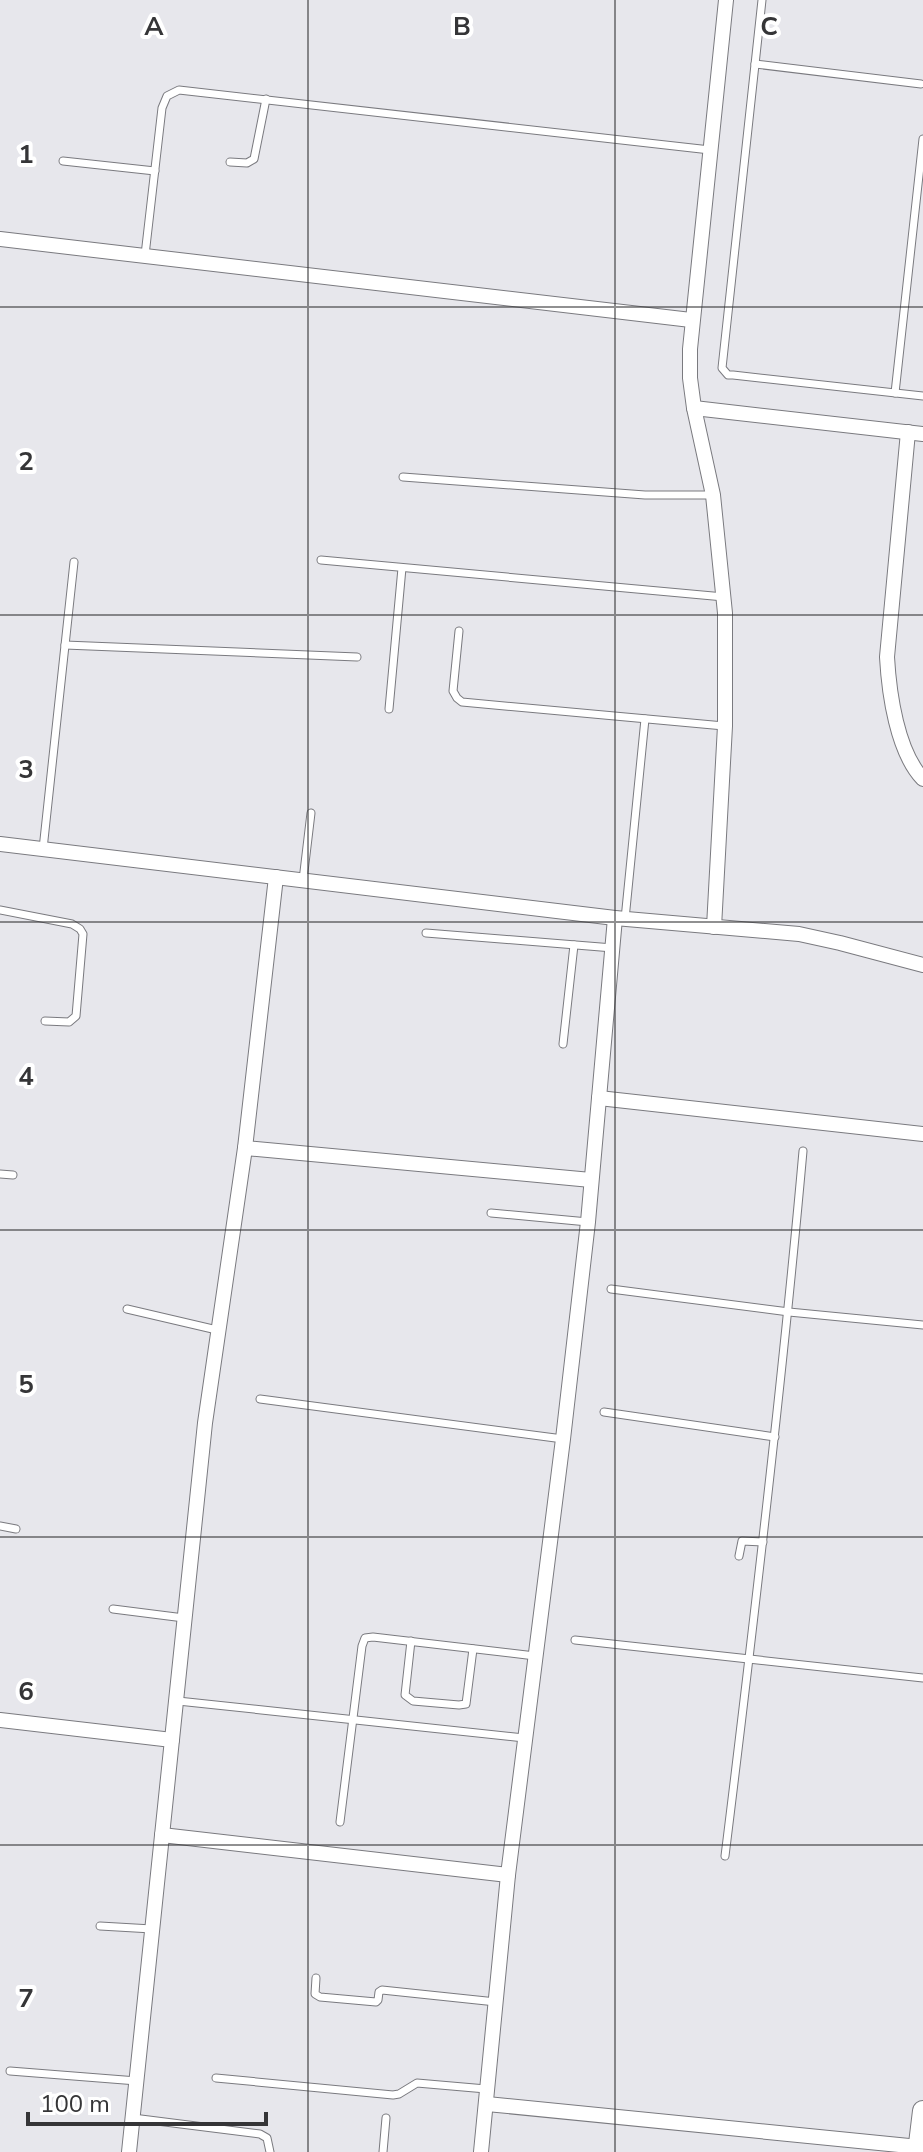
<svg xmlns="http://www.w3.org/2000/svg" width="923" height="2152" font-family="'Nunito Sans',sans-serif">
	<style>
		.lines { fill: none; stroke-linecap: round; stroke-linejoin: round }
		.lane-casing { stroke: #7a7a7f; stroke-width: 9 }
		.street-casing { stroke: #7a7a7f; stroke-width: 16 }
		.secondary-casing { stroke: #7a7a7f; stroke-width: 22 }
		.lane { stroke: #fff; stroke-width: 7 }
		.street { stroke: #fff; stroke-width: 14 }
		.secondary { stroke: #fff; stroke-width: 20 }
		.grid { fill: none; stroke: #353537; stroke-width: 2; stroke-opacity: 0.55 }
		.grid-label { font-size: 26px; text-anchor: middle; font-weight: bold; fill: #353537; stroke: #fff; stroke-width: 8; stroke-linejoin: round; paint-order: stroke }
	</style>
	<rect width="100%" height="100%" fill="#e7e7ec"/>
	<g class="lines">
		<defs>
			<g id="lane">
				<polyline points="762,0 722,368 728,375 733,375 923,396"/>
				<polyline points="755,64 921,84"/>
				<polyline points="63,161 155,171"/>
				<polyline points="230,162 247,163 254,159 266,99"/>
				<polyline points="145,255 162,108 167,96 179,90 710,150"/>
				<polyline points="895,393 923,139"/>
				<polyline points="403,477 645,495 712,495"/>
				<polyline points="321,560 724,597"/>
				<polyline points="459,631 453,691 457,698 462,702 724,726"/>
				<polyline points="65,645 357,657"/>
				<polyline points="389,709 402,568"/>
				<polyline points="43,849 74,562"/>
				<polyline points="303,880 311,813"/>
				<polyline points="0,910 72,924 80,929 83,934 76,1016 69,1022 45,1021"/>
				<polyline points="625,919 645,719"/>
				<polyline points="426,933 613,948"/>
				<polyline points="563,1044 574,945"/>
				<polyline points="0,1174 13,1175"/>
				<polyline points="491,1213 588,1222"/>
				<polyline points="611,1289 789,1312 923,1325"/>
				<polyline points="127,1309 217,1330"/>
				<polyline points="260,1399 563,1439"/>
				<polyline points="604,1412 775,1437"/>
				<polyline points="0,1526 16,1529"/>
				<polyline points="739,1556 742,1541 763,1542"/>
				<polyline points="113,1609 184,1618"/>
				<polyline points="575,1640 923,1678"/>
				<polyline points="411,1641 405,1695 413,1701 459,1705 466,1704 473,1649"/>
				<polyline points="178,1701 524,1738"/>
				<polyline points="340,1822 362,1646 365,1638 373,1637 535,1656"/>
				<path d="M725,1856C754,1622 782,1387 803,1151"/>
				<polyline points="100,1926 152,1929"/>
				<polyline points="316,1978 315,1994 320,1997 376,2002 378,2000 379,1992 382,1990 496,2002"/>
				<polyline points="10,2071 137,2081"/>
				<polyline points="216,2078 393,2095 399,2094 417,2083 486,2089"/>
				<polyline points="133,2118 260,2134 267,2138 270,2152"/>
				<polyline points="383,2152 386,2118"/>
			</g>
			<g id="street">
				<polyline points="0,239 691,320"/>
				<polyline points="694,408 923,434"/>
				<path d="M908,432L887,657C889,693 897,752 923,779"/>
				<polyline points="0,844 615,918 799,934 840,943 923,965"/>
				<polyline points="714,927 725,726 725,613 713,495 694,408 690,378 690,349 726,0"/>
				<polyline points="599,1098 923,1134"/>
				<polyline points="245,1148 591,1180"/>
				<polyline points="0,1720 172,1740"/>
				<polyline points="162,1835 508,1875"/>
				<polyline points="487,2104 919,2147"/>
				<polyline points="129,2152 205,1423 245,1148 276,877"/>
				<polyline points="481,2152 508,1875 563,1439 588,1222 615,918"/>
			</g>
			<polyline id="secondary" points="918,2152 923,2111"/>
		</defs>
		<use href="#lane" class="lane-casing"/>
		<use href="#street" class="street-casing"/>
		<use href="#secondary" class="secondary-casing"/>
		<use href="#lane" class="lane"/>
		<use href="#street" class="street"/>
		<use href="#secondary" class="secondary"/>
	</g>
	<path class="grid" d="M308,0V2152M615,0V2152M0,307H923M0,615H923M0,922H923M0,1230H923M0,1537H923M0,1845H923"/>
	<g class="grid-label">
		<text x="154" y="35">A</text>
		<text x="462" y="35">B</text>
		<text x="769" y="35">C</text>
		<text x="26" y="163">1</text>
		<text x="26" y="470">2</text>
		<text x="26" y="778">3</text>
		<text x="26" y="1085">4</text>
		<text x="26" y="1393">5</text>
		<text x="26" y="1700">6</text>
		<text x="26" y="2007">7</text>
	</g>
	<path d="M28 2112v12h238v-12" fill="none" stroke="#353537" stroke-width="4"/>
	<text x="40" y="2112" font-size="24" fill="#353537" stroke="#ffffff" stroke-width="6" paint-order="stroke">100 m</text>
</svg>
